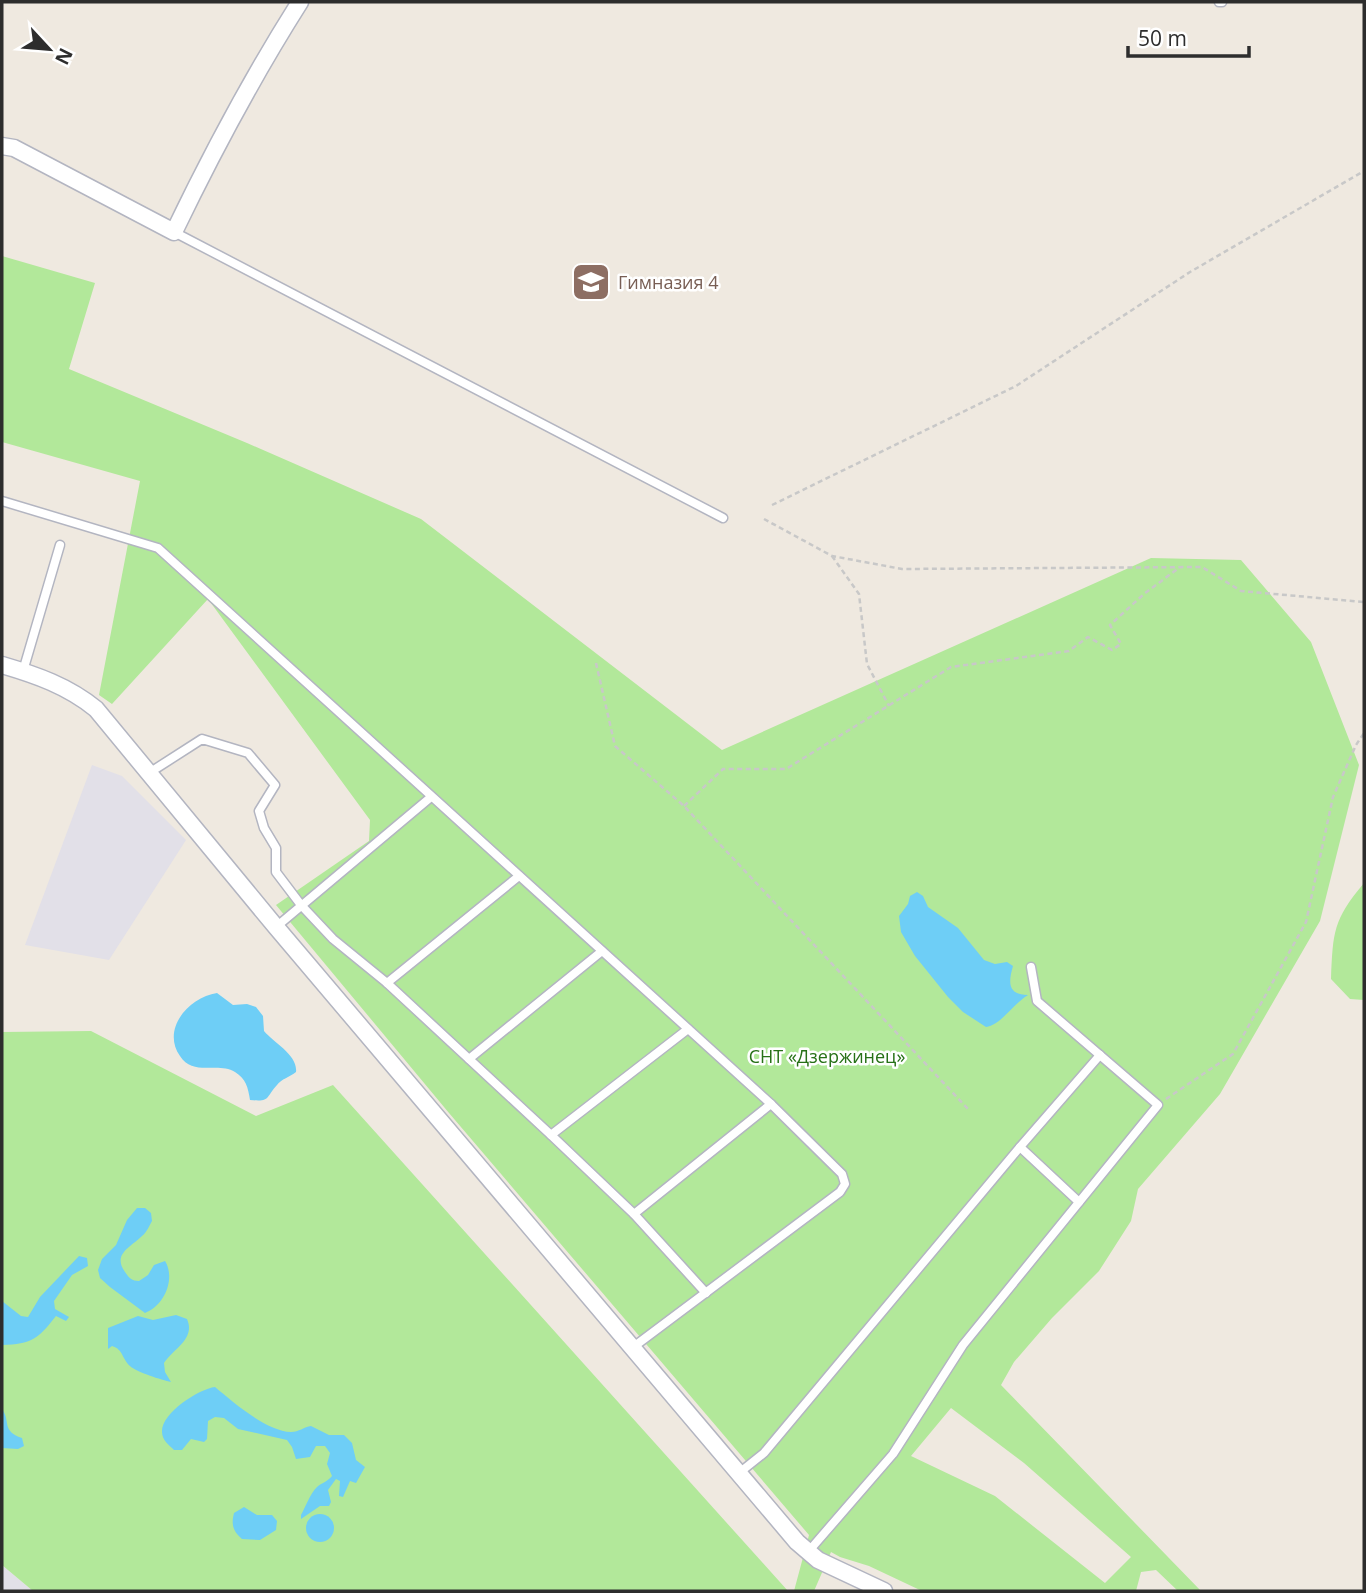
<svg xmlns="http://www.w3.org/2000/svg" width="1366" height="1593" font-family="'Open Sans',sans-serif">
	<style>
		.industrial { fill: #e2e0e8 }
		.green { fill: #b2e89a; fill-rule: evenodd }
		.water { fill: #6ecef6 }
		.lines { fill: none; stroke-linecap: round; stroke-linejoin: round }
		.service-casing { stroke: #b3b5c1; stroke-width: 11 }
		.minor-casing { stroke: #b3b5c1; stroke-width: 19 }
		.path { stroke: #c8c8c8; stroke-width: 2.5; stroke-dasharray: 5 3.5; stroke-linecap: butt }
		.service { stroke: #fff; stroke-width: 8 }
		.minor { stroke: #fff; stroke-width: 16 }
		.labels { text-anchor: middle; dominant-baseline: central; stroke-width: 5; stroke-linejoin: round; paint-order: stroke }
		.education-label { font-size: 18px; fill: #785e54; stroke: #fff; text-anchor: start }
		.park-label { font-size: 18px; fill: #277117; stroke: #fff }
	</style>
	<rect width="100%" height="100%" fill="#efe9e0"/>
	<g class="industrial">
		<polygon points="92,765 122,776 186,840 109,960 25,945"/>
		<polygon points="2,1565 33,1591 2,1591"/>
	</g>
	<g class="green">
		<path d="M2,256L95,283L69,369L247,443L421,519L722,750L1151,558L1241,560L1311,642L1359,765L1320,921L1220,1094L1138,1189L1131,1221L1099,1271L1052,1318L1014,1362L1001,1385L1201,1591H1178L1156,1570L1141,1572L1136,1591H922L869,1566L840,1557L831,1552L814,1591H794L809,1535L449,1113L276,905L369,841L370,820L208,599L112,704L99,695L140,481L2,442ZM951,1408L1024,1463L1131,1557L1105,1583L995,1496L911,1456Z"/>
		<path d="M1364,883V1000L1350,999L1331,979C1333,932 1333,920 1364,883Z"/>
		<polygon points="91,1031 256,1116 333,1085 788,1591 33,1591 2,1565 2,1032"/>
	</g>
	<g class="water">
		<path d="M917,892L923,896L928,907L958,928L984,960L995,964L1007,962L1013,966C1008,983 1008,995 1028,995C1013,1004 1001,1025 986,1027L963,1012L948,997L915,956L901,932L899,916L908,904L910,896Z"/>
		<path d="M217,993L233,1005L247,1004L256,1007L263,1016L264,1031C274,1043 298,1055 296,1072C290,1077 281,1079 277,1085C265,1098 271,1102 250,1100C248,1087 246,1079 235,1072C218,1061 193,1077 180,1056C161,1029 189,997 217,993Z"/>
		<path d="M137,1208H145L151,1213L152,1221C149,1226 147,1232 142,1236C131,1247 112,1254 125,1272C129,1278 132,1281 139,1281L148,1275L154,1265L165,1261C176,1279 164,1306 145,1313L110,1287L100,1278L98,1270L102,1259L116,1245L127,1220Z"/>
		<path d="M79,1256L87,1258L88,1266L72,1275L54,1301L55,1309L69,1317L66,1321L56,1316C38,1339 32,1344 2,1345V1301L21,1316L28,1317L40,1297Z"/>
		<path d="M176,1315L187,1319C196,1339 173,1349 164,1363L165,1372L171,1382C162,1380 136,1372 130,1366C122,1359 123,1349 112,1346L108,1349V1328L138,1316L153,1320Z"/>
		<path d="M215,1387C233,1402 266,1431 291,1432C299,1432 304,1427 311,1426L329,1435H344L352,1443L356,1460L365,1467L356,1483L350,1481L343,1497L339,1496L340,1481L336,1479L328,1490L331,1502L329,1506H320L301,1519V1515C306,1506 310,1494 317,1487C323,1482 327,1482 332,1476L327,1464L330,1453L325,1446H316L310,1457L296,1459L292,1447L287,1440L238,1429L224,1418L215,1417L208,1421L207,1439L204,1442L191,1439L182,1450H174C169,1445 162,1440 162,1432C161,1413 199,1389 215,1387Z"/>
		<path d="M2,1409C11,1421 1,1431 22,1438L24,1446L18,1449L2,1448Z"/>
		<path d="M244,1507L257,1515H272L277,1521L276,1530L260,1540L242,1539C233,1531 231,1525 234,1513Z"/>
		<circle cx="320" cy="1528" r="14"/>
	</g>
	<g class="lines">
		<defs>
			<g id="service">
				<polyline points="1219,2 1222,2"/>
				<polyline points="174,232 723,518"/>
				<polyline points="2,501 158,548 771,1104 842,1174 845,1184 840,1192 632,1348"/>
				<polyline points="23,671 60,545"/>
				<polyline points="149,773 202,739 248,753 275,785 259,811 264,828 276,848 276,872 301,905 333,939 387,983 551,1135 634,1214 706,1293"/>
				<polyline points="276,927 431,797"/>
				<polyline points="387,983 519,876"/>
				<polyline points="469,1059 602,951"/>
				<polyline points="551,1135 688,1029"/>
				<polyline points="1079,1202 1020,1147 1100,1055"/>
				<polyline points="634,1214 771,1104"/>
				<polyline points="739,1473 764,1453 1020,1147"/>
				<polyline points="808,1552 893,1454 963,1345 1158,1105 1037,1001 1031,967"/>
			</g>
			<g id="minor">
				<path d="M2,146L14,148L174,232C212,153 253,76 300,2"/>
				<path d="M2,665C36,675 68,686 96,709L276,927L797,1542L818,1560L884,1591"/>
			</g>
		</defs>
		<use href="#service" class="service-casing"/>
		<use href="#minor" class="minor-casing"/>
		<g class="path">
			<polyline points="772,505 1016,386 1190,272 1364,171"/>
			<polyline points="764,519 832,556 902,569 1202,567 1241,591 1364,602"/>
			<polyline points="832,556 859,594 867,664 889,706"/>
			<polyline points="596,663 615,746 684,806 968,1109"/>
			<polyline points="684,806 723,769 786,769 951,667 1069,651 1088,637 1112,650 1121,644 1110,625 1144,594 1180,567"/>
			<polyline points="1166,1099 1233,1054 1306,922 1333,797 1356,745 1364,733"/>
		</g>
		<use href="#service" class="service"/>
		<use href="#minor" class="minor"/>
	</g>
	<defs>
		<symbol id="school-square" viewBox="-11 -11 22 22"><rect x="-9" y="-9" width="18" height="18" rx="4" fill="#8d6e63" stroke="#fff"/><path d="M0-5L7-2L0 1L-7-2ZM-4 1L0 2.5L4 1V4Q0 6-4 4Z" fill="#fff"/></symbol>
	</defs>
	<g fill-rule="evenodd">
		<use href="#school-square" x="569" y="260" width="44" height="44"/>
	</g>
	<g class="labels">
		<g class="education-label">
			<text x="618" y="282">Гимназия 4</text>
		</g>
		<g class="park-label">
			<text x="827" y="1056">СНТ «Дзержинец»</text>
		</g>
	</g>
	<rect width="1366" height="1593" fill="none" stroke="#2d2d2d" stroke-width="7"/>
	<g transform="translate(49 49) rotate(116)" stroke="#ffffff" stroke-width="5" paint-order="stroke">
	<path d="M0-5L12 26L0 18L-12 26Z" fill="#2d2d2d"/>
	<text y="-10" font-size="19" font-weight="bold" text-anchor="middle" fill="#2d2d2d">N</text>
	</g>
	<path d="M1128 46v10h121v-10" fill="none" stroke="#2d2d2d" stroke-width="3.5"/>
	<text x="1138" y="46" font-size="21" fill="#2d2d2d" stroke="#ffffff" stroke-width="5" paint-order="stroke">50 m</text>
</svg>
